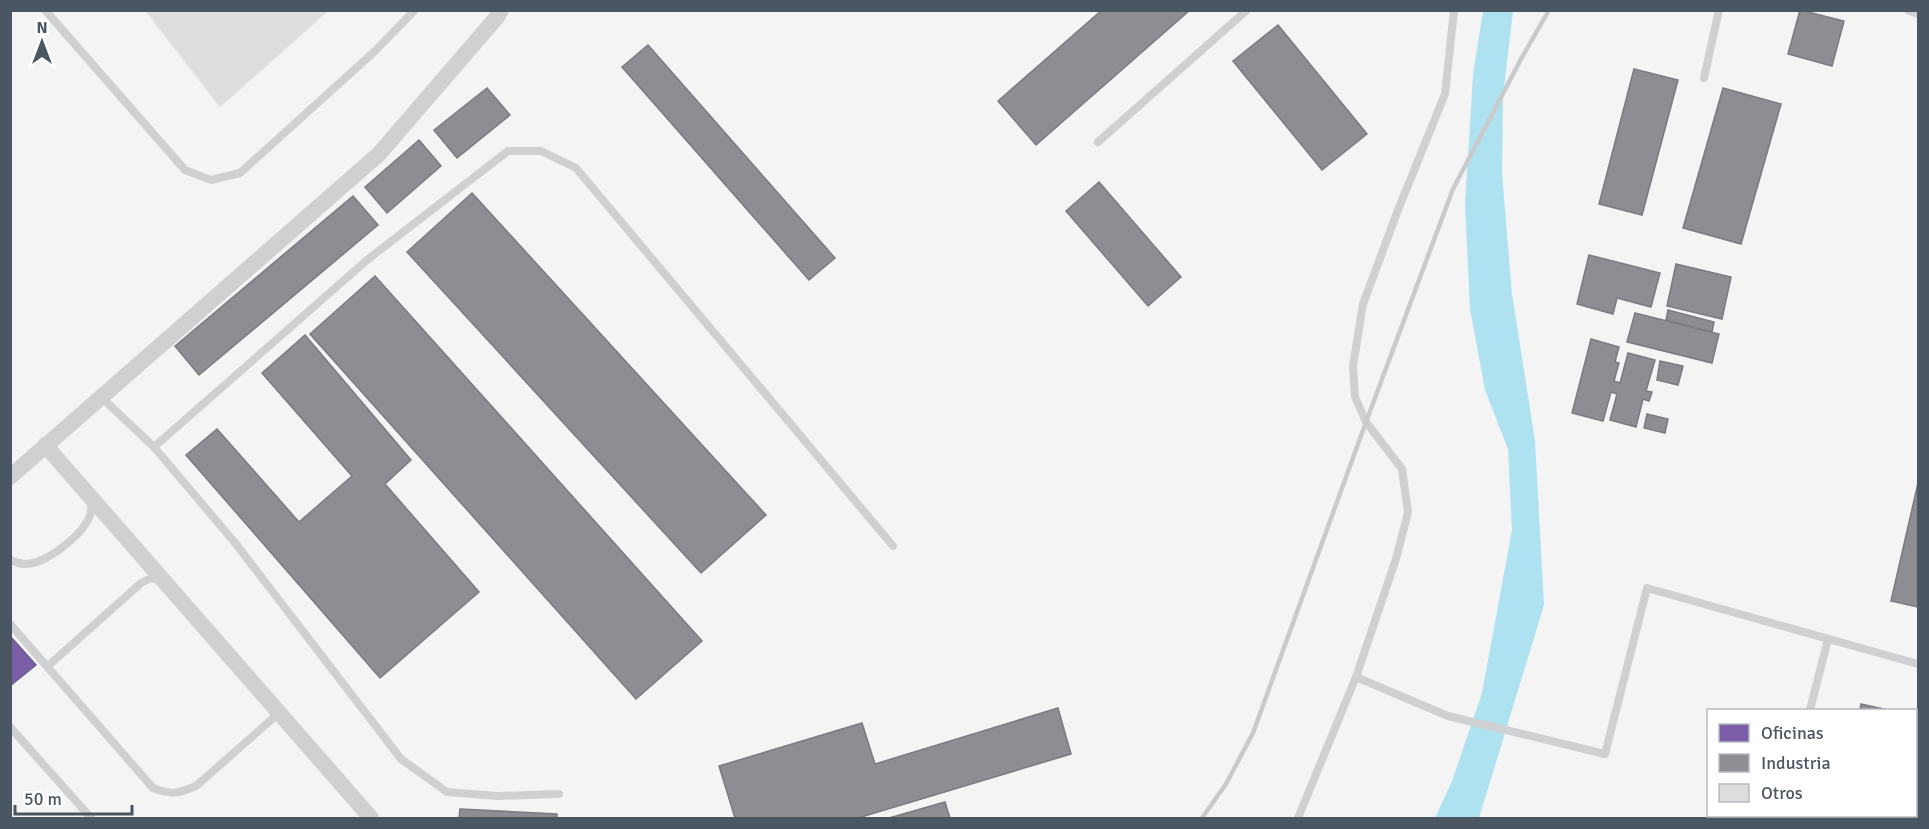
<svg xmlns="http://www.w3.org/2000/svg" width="1929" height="829" font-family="Signika,sans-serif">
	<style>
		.water { fill: #aee2f0 }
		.offices { fill: #7b5ea7; stroke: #6c5c92; stroke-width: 1.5 }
		.industry { fill: #8d8d92; stroke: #797c83; stroke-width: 1.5 }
		.building { fill: #ddddde; stroke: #e5e6e7; stroke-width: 1.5 }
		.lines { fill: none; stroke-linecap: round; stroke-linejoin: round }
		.service { stroke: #ced0d2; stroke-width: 8 }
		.minor { stroke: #ced0d2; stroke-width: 16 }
		.rail { stroke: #c9cacc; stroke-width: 4.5 }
	</style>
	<rect width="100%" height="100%" fill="#f4f4f4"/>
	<polygon class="water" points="1483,11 1513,11 1503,96 1502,173 1512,294 1535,441 1544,605 1479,818 1435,818 1452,781 1482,693 1512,530 1508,449 1485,390 1470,309 1465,205 1473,74"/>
	<polygon class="offices" points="10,636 36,665 10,686"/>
	<g class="industry">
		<polygon points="1102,10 1190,10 1036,145 998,101"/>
		<polygon points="1800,10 1844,21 1832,66 1788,54"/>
		<polygon points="1278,25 1367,134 1322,170 1233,61"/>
		<polygon points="648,45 835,258 809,280 622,67"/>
		<polygon points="1634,69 1678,80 1642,215 1599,204"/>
		<polygon points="487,88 510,115 457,158 434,130"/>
		<polygon points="1723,88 1781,104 1741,244 1683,228"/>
		<polygon points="419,140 441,166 387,213 365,187"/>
		<polygon points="1099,182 1181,277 1148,306 1066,211"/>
		<polygon points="472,193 766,515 701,573 407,252"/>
		<polygon points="353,196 378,225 199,375 175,346"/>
		<polygon points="1589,255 1660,273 1651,307 1617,298 1613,314 1577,304"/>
		<polygon points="1676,264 1731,277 1722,319 1667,306"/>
		<polygon points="375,276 702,641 636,699 310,334"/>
		<polygon points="1668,310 1714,322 1712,332 1666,320"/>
		<polygon points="1635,313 1719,334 1712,363 1627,342"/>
		<polygon points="305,335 411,460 385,484 479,592 380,678 186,455 217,429 299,522 352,476 262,373"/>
		<polygon points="1591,339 1619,347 1615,362 1619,363 1614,381 1620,383 1628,353 1655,360 1646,391 1652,392 1649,401 1643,399 1636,427 1610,420 1617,394 1611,392 1603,421 1572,413"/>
		<polygon points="1660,361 1683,366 1678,385 1657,380"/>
		<polygon points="1647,414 1668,419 1665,433 1644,428"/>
		<polygon points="1918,483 1918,607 1891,601"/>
		<polygon points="1861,704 1888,710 1860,710"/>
		<polygon points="1058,708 1071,754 858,818 735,818 719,766 862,723 875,764"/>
		<polygon points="1916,796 1918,797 1918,818 1806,818 1807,816 1916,816"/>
		<polygon points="945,802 950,818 889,818"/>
		<polygon points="460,809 557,814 557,818 459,818"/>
	</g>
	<polygon class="building" points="145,10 329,10 220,107"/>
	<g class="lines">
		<g class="service">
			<polyline points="45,10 185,170 211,180 240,173 374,52 415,10"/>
			<polyline points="1908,10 1918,14"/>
			<polyline points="1704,78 1719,10"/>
			<polyline points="1098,142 1247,10"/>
			<polyline points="101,397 154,447 236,544 401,759 447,792 497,796 559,794"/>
			<polyline points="154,447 367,260 508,151 541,151 576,168 893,546"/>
			<path d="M10,560C14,561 20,564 24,564C45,565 79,537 88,520C91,514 92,508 91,501"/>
			<path d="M10,624L153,788C172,795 177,794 196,786L279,713"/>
			<polyline points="48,666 141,583 151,578 160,580"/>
			<polyline points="1356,677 1396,559 1408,512 1402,469 1366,422 1355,397 1353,366 1363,304 1398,210 1445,94 1454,10"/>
			<polyline points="1810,710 1828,639"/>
			<polyline points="10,727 91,818"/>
			<polyline points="1298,818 1356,677 1448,716 1605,754 1647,588 1918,664"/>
			<polyline points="1782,818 1782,816"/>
		</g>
		<g class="minor">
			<polyline points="45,445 371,818"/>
			<polyline points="10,477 379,154 497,17 501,10"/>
		</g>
		<polyline class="rail" points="1202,818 1226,784 1253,733 1366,422 1453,189 1521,59 1549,10"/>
	</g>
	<rect width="1929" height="829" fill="none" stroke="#4a5661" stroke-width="24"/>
	<rect x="1707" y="709" width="210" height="108" fill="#ffffff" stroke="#b7bbc0" stroke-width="1.5"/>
	<rect x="1719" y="724" width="30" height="18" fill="#7b5ea7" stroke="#b7bbc0" stroke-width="1.5"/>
	<text x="1761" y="739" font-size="18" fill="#4a5661">Oficinas</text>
	<rect x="1719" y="754" width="30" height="18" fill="#8d8d92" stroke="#b7bbc0" stroke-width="1.5"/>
	<text x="1761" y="769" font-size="18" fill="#4a5661">Industria</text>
	<rect x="1719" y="784" width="30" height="18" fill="#ddddde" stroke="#b7bbc0" stroke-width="1.5"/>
	<text x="1761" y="799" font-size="18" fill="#4a5661">Otros</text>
	<g transform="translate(42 42)" stroke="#ffffff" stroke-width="4.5" paint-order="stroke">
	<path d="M0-4.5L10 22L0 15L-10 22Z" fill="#4a5661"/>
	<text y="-9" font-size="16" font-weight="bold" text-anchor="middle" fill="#4a5661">N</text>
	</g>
	<path d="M15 805v9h117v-9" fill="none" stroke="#4a5661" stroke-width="3"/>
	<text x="24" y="805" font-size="18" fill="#4a5661" stroke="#ffffff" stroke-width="4.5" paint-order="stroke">50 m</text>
</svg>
